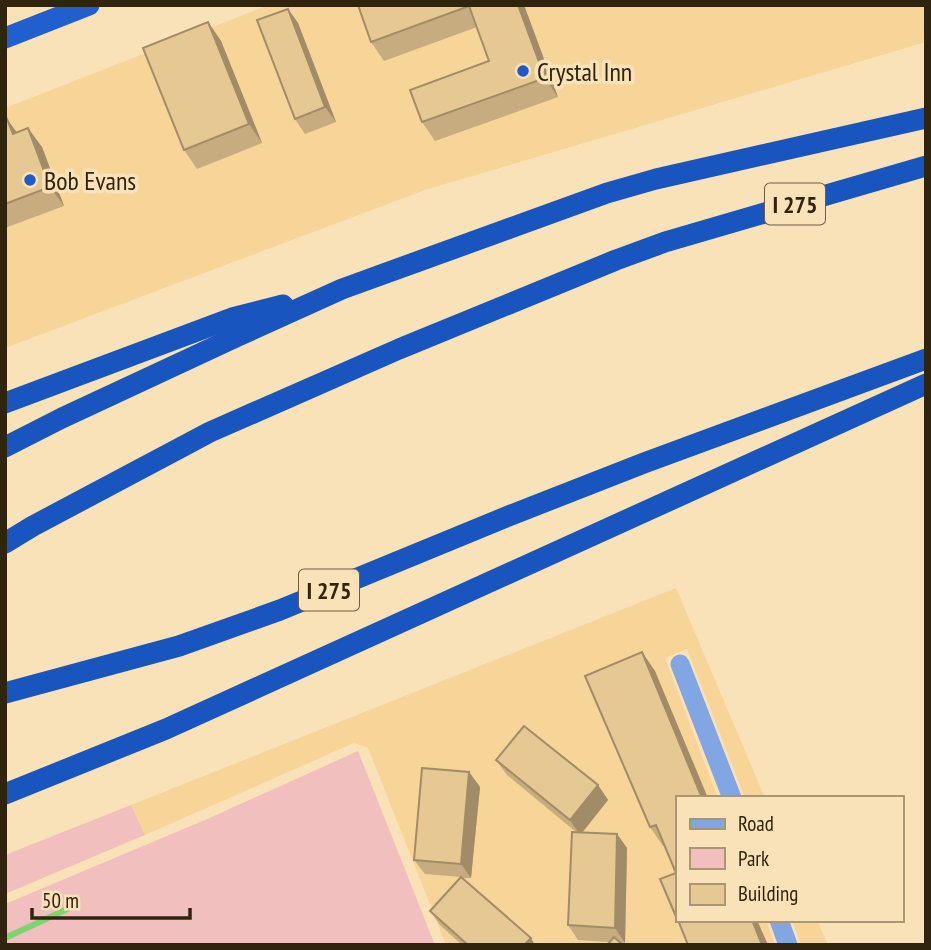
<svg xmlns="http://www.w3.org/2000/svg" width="931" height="950" font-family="'PT Sans Narrow',sans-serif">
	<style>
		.built { fill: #f7d498 }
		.green { fill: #f1bfbd }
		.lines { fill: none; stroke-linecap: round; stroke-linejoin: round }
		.stream { stroke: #7dd46f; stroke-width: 6 }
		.minor { stroke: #82a6e4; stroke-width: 19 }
		.trunk { stroke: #205fcd; stroke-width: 21 }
		.motorway { stroke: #1955bf; stroke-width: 21 }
		.wall { fill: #c6ac7e }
		.shaded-wall { fill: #a18c67 }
		.building { fill: #e6c893; stroke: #a18c67; stroke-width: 2 }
		.poi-dot { fill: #1e5bc8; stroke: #fae2b8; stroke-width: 2.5 }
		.labels { text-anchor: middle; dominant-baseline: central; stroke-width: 7; stroke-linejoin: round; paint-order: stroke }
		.shield { fill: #fae2b8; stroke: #6d5d42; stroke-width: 2 }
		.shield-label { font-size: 24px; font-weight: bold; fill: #30240f }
		.poi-label { font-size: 26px; fill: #30240f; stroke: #fae2b8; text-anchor: start }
	</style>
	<rect width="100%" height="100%" fill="#fae2b8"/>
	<g class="built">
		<polygon points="269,5 926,5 926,42 425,190 5,348 5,108"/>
		<polygon points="676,588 765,798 745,798 687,649 665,658 718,798 677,798 677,920 766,920 775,945 446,945 368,748 354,743 145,835 131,805"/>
		<polygon points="792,920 817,920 828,945 801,945"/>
	</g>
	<g class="green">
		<polygon points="358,751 435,945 5,945 5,904 205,820"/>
		<polygon points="131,805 145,835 5,894 5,855"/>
	</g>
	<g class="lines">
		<polyline class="stream" points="5,938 76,905"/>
		<g class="minor">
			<polyline points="680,664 732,798"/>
			<polyline points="779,920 788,945"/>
		</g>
		<polyline class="trunk" points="5,38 89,5"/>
		<g class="motorway">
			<polyline points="5,403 232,318 283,305"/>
			<polyline points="5,447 62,418 238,336 342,289 607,193 656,179 926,118"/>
			<polyline points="5,543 33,526 210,432 399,349 616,260 665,242 926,166"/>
			<polyline points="5,693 179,646 280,610 511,515 644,463 926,359"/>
			<polyline points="5,794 166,729 926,384"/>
		</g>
	</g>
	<g class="wall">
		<polygon points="358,5 524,5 558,97 435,141 422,122 489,61 477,27 384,61 371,42"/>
		<polygon points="288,9 298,23 336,122 305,134 295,119"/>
		<polygon points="208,22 221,41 262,143 197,169 184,150"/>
		<polygon points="5,120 17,133 42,147 64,206 5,228"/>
		<polygon points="655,671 677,798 676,873 664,846 663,846 650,827"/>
		<polygon points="496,760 598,785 608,800 583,832 617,834 627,848 625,943 578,940 568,925 576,832 507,775"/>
		<polygon points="469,772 480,787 471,878 462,878 535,945 462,945 440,925 430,911 461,877 425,874 414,860"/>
	</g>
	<g class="shaded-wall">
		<polygon points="518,5 524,5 558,97 545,78"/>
		<polygon points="288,9 298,23 336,122 325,107"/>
		<polygon points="208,22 221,41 262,143 249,124"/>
		<polygon points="7,119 21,138 13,134"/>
		<polygon points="28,128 42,147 64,206 50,187"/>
		<polygon points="642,652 655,671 708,798 702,798"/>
		<polygon points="469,772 480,787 471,878 461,864"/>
		<polygon points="598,785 608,800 580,835 570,820"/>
		<polygon points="617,834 627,848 625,943 615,928"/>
		<polygon points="752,920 757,920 768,945 762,945"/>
		<polygon points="531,938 535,945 524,945"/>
	</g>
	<g class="building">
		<polygon points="358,5 518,5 545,78 422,122 410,90 489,61 469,6 371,42"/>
		<polygon points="288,9 325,107 295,119 257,20"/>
		<polygon points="208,22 249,124 184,150 143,48"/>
		<polygon points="7,119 13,134 28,128 50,187 5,204 5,120"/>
		<polygon points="642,652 702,798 677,798 677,919 660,879 676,873 656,825 650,827 585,676"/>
		<polygon points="524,726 598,785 570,820 496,760"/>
		<polygon points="422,768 469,772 461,864 414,860"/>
		<polygon points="572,832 617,834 615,928 568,925"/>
		<polygon points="461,877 531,938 524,945 468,945 430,911"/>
		<polygon points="678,920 752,920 762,945 688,945"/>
		<polygon points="614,937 623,945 607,945"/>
	</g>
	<g class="poi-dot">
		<circle cx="523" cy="71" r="7"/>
		<circle cx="30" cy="180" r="7"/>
	</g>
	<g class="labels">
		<g class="shield">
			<rect x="765" y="183.5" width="60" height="41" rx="5"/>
			<rect x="299" y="569.5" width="60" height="41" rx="5"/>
		</g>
		<g class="shield-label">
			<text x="795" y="204">I 275</text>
			<text x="329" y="590">I 275</text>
		</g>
		<g class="poi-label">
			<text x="537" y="71">Crystal Inn</text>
			<text x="44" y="180">Bob Evans</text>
		</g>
	</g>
	<rect width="931" height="950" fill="none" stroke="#30240f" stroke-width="14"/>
	<rect x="676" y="796" width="228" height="126" fill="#fae2b8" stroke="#a99674" stroke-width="2"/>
	<rect x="690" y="819" width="35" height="10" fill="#82a6e4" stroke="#a99674" stroke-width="2"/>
	<text x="738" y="831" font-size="21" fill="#30240f">Road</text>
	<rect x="690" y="848" width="35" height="21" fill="#f1bfbd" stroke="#a99674" stroke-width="2"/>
	<text x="738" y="866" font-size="21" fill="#30240f">Park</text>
	<rect x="690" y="884" width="35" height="21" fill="#e6c893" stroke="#a99674" stroke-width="2"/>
	<text x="738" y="901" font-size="21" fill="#30240f">Building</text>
	<path d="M32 908v10h158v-10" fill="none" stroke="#30240f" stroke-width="3.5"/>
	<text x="42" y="908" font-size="21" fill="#30240f" stroke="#fae2b8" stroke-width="5" paint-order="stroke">50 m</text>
</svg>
